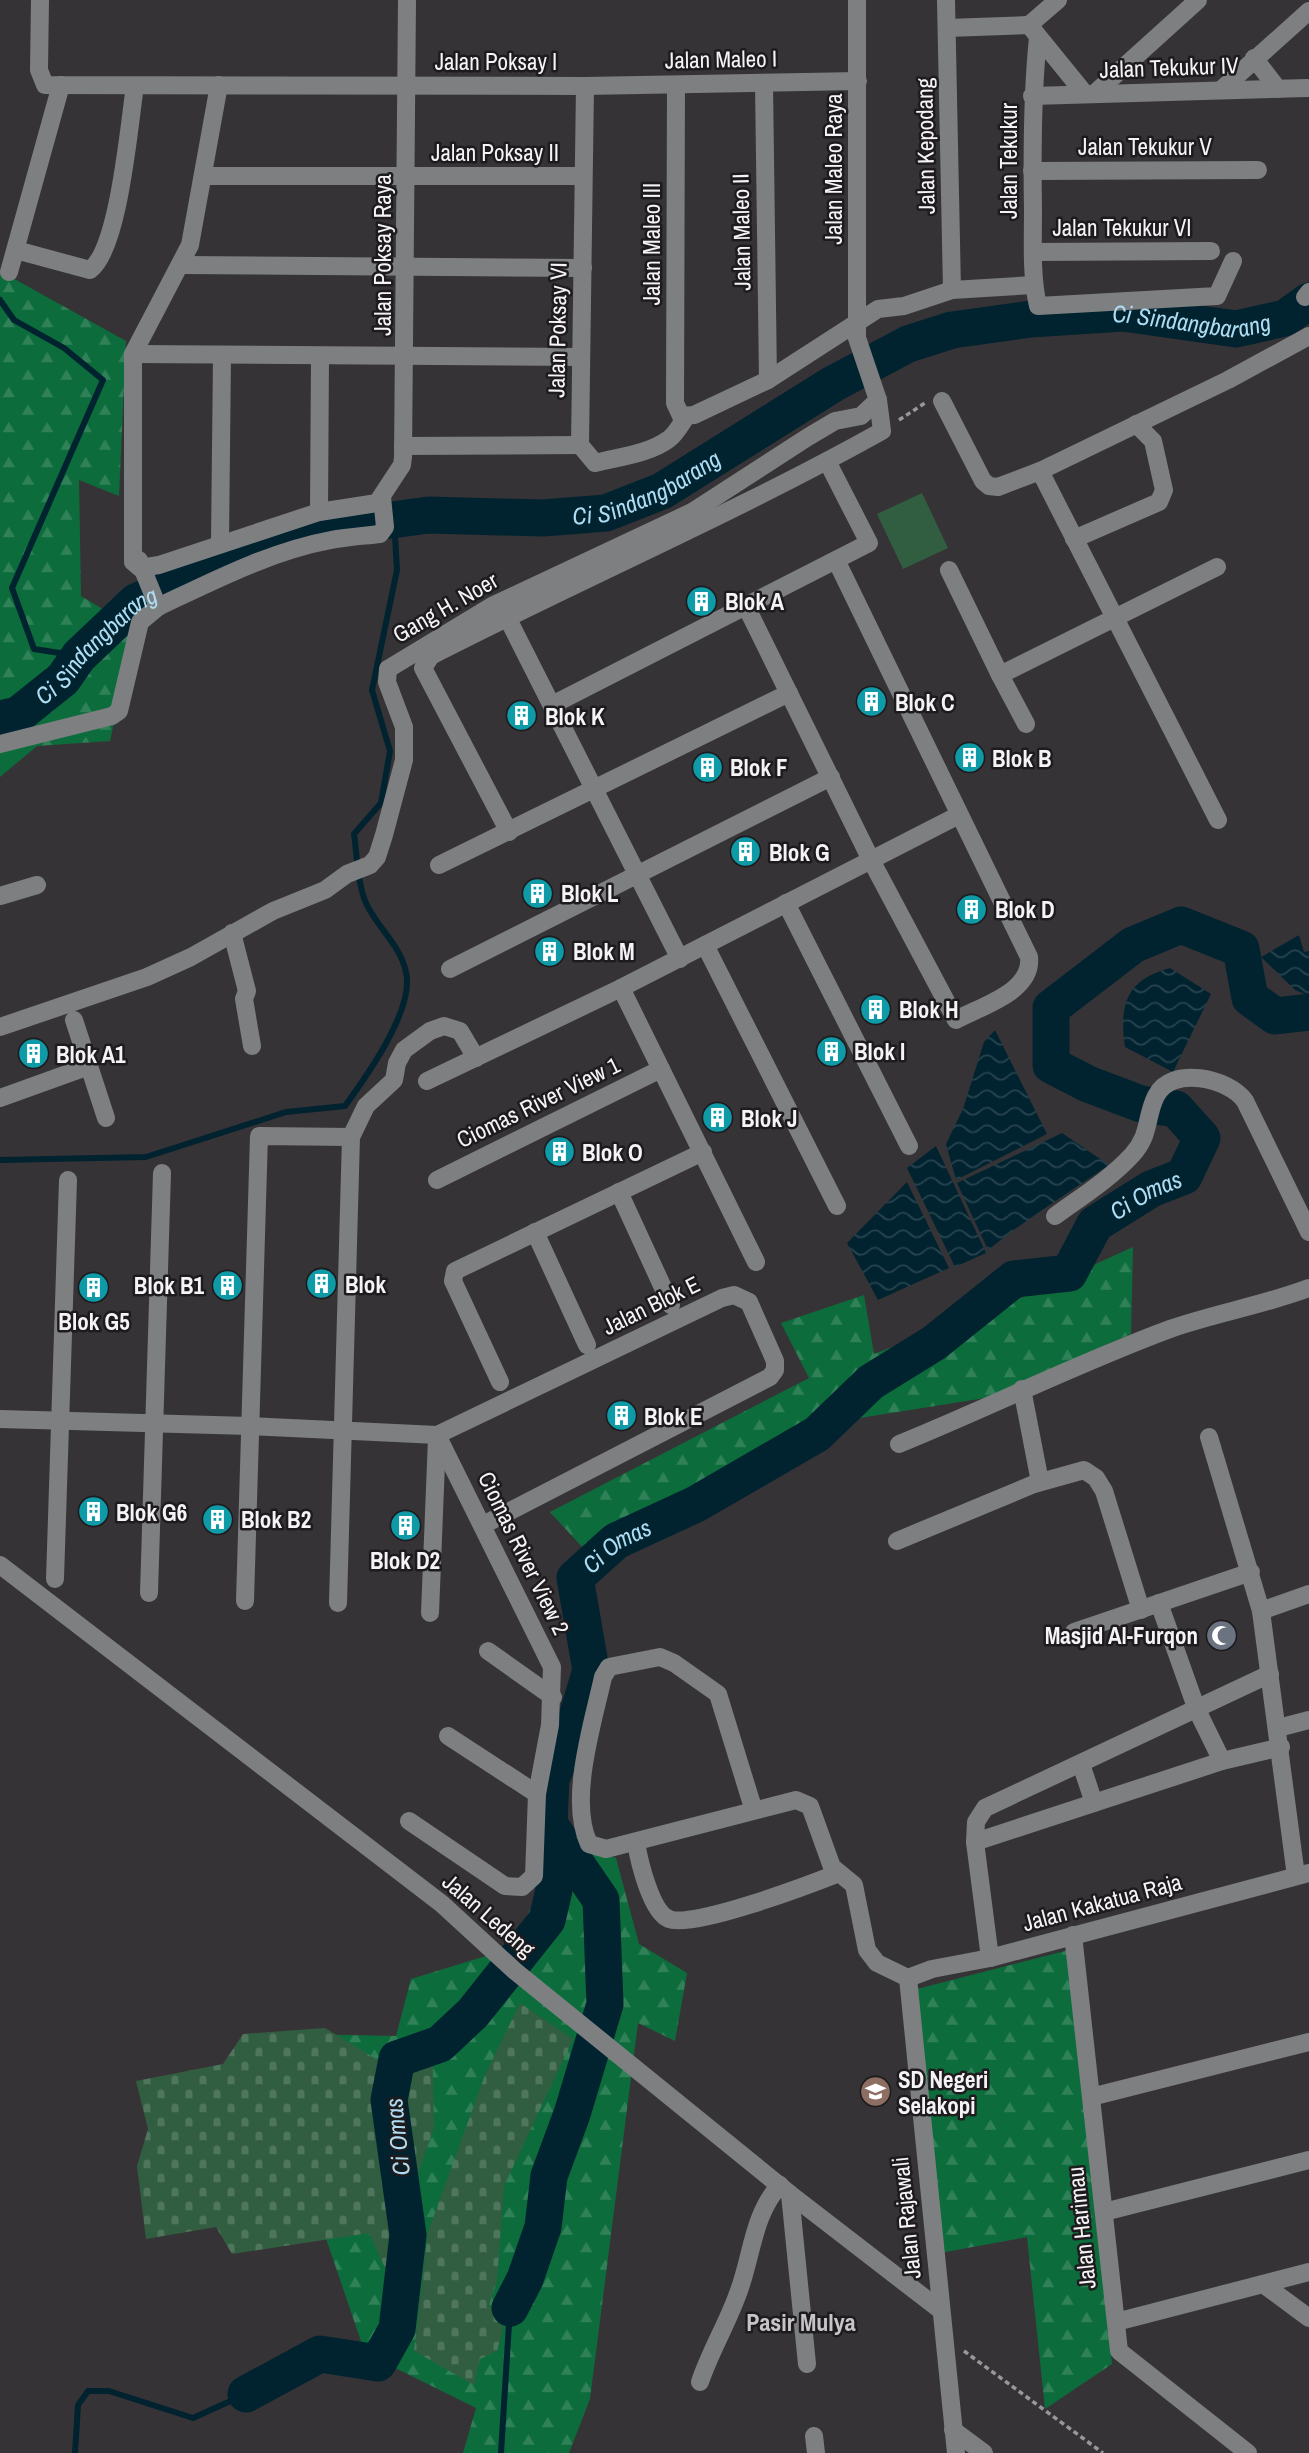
<svg xmlns="http://www.w3.org/2000/svg" width="1309" height="2453" font-family="'Archivo Narrow',sans-serif">
	<style>
		.green { fill: #315e40 }
		.forest { fill: url(#forest-firs) }
		.cemetery { fill: url(#cemetery-stones) }
		.water { fill: url(#water-waves) }
		.lines { fill: none; stroke-linecap: round; stroke-linejoin: round }
		.stream { stroke: #012330; stroke-width: 6 }
		.river { stroke: #012330; stroke-width: 37 }
		.path { stroke: #9a979a; stroke-width: 3.5; stroke-dasharray: 5 3.5; stroke-linecap: butt }
		.minor { stroke: #7d7f81; stroke-width: 18 }
		.labels { text-anchor: middle; dominant-baseline: central; stroke-width: 5; stroke-linejoin: round; paint-order: stroke }
		.street-label { font-size: 23px; fill: #f5f3f6; stroke: #1d1b1d }
		.poi-label { font-size: 23px; font-weight: bold; fill: #f5f3f6; stroke: #1d1b1d; text-anchor: start }
		.water-label { font-size: 24px; font-style: italic; fill: #aeddf3; stroke: #1d1b1d }
		.neighbourhood-label { font-size: 24px; font-weight: bold; fill: #c7c4c8; stroke: #1d1b1d }
	</style>
	<defs>
		<pattern id="forest-firs" width="22" height="20" patternUnits="userSpaceOnUse" patternTransform="scale(1.75)"><rect width="22" height="20" fill="#0c6c3b"/><path d="M5 1l3.5 6h-7zM16 11l3.5 6h-7z" fill="#308158"/></pattern>
		<pattern id="cemetery-stones" width="16" height="16" patternUnits="userSpaceOnUse" patternTransform="scale(1.75)"><rect width="16" height="16" fill="#315e40"/><path d="M2 7V4a2 2 0 0 1 4 0v3zM10 15v-3a2 2 0 0 1 4 0v3z" fill="#4f765c"/></pattern>
		<pattern id="water-waves" width="16" height="10" patternUnits="userSpaceOnUse" patternTransform="scale(1.75)"><rect width="16" height="10" fill="#012330"/><path d="M0 5q4-4 8 0t8 0" fill="none" stroke="#27434f"/></pattern>
	</defs>
	<rect width="100%" height="100%" fill="#363336"/>
	<polygon class="green" points="922,493 948,548 903,569 877,514"/>
	<g class="forest">
		<polygon points="0,271 126,341 119,496 79,480 81,596 134,628 110,741 37,746 0,777"/>
		<polygon points="1133,1247 1131,1334 985,1398 816,1425 584,1549 550,1512 809,1378 781,1323 864,1295 874,1354 1023,1297"/>
		<polygon points="564,1839 616,1858 639,1944 687,1973 675,2041 638,2023 590,2399 569,2453 463,2453 476,2408 365,2353 256,2033 396,2036 411,1979 512,1948"/>
		<polygon points="1069,1950 1112,2364 1045,2409 1027,2237 940,2253 917,1989"/>
	</g>
	<g class="cemetery">
		<polygon points="520,2003 573,2039 504,2186 497,2281 489,2305 503,2328 497,2351 480,2359 474,2385 414,2351 428,2232 485,2075"/>
		<polygon points="325,2028 376,2059 432,2035 434,2128 385,2268 369,2233 232,2254 216,2227 146,2239 137,2166 148,2129 136,2081 223,2064 243,2034"/>
	</g>
	<g class="water">
		<polygon points="1299,935 1304,952 1309,951 1309,996 1295,990 1261,957"/>
		<path d="M1170,968L1211,994L1173,1072L1125,1047C1119,1004 1126,980 1170,968Z"/>
		<polygon points="995,1030 1047,1134 956,1180 946,1144 963,1109 984,1042"/>
		<path d="M1062,1133L1109,1165C1068,1193 1026,1219 988,1250L957,1183Z"/>
		<polygon points="936,1146 986,1253 955,1267 907,1168"/>
		<polygon points="907,1182 949,1268 878,1300 847,1243"/>
	</g>
	<g class="lines">
		<g class="stream">
			<polyline points="0,300 14,320 64,348 103,380 12,588 34,649 79,656"/>
			<path d="M0,1160L146,1157L286,1112L345,1106C366,1077 415,1009 406,972C400,943 373,924 364,898C357,878 357,854 354,834L381,803L390,751L372,690L397,570L394,520"/>
			<polyline points="75,2453 78,2405 88,2391 109,2391 193,2418 246,2394"/>
			<polyline points="501,2453 510,2308"/>
		</g>
		<g class="river">
			<path id="s1" d="M0,719L18,715L63,679L79,656L136,602L221,564L313,531L428,515L543,518L606,513L662,491L833,384L908,344L952,330L1031,319L1123,313L1236,329L1285,318L1309,301"/>
			<polyline points="510,2308 525,2279 543,2227 549,2176 572,2114 605,2004 601,1900 551,1827"/>
			<path id="s2" d="M246,2394L320,2354L378,2363L397,2329L408,2235L389,2100L397,2059L440,2044L473,2013L547,1920L554,1890L549,1823L551,1779L576,1720L591,1670L575,1578L616,1541L696,1504L817,1434L871,1382L934,1343L1014,1279L1069,1273L1095,1224L1151,1189L1184,1176L1202,1138L1176,1109L1141,1104L1088,1084L1051,1065V1008L1133,945L1181,925L1241,949L1250,998L1275,1016L1309,1012"/>
		</g>
		<g class="path">
			<polyline points="899,420 925,403"/>
			<polyline points="964,2351 1103,2453"/>
		</g>
		<g class="minor">
			<polyline points="40,0 39,70 45,85 585,86 858,81"/>
			<polyline points="946,0 952,290"/>
			<polyline points="1029,25 1085,94"/>
			<polyline points="1029,25 1058,0"/>
			<polyline points="947,28 1029,25"/>
			<path d="M1038,38C1032,95 1032,152 1033,210C1033,242 1031,275 1038,306L1217,296L1233,261"/>
			<polyline points="1254,58 1278,89"/>
			<polyline points="764,83 768,380"/>
			<polyline points="219,85 190,245 133,354 133,562 140,568 159,565 319,512 377,503 382,497"/>
			<polyline points="676,85 675,403 681,416 694,415 768,380 878,309 904,306 952,290 1033,285"/>
			<path d="M585,86L580,445L595,463C618,457 649,454 669,439C676,434 681,424 686,417"/>
			<polyline points="1221,90 1309,11"/>
			<polyline points="1094,94 1198,0"/>
			<polyline points="1032,96 1307,88"/>
			<polyline points="1032,171 1258,170"/>
			<polyline points="204,176 583,176"/>
			<path d="M16,250L90,270C119,249 129,125 135,86"/>
			<polyline points="1033,252 1211,251"/>
			<polyline points="182,265 583,268"/>
			<polyline points="9,272 61,85"/>
			<polyline points="1305,297 1309,292"/>
			<polyline points="133,354 581,357"/>
			<polyline points="942,401 983,481 989,486 998,487 1040,471 1228,380 1309,336"/>
			<polyline points="403,446 580,445"/>
			<polyline points="1040,471 1218,820"/>
			<polyline points="377,503 402,465 403,457 407,0"/>
			<polyline points="319,512 320,357"/>
			<polyline points="1074,539 1159,502 1164,490 1153,441 1136,424"/>
			<polyline points="220,542 222,356"/>
			<polyline points="949,570 1000,675 1217,567"/>
			<path d="M746,606L871,860L956,1020C981,1006 1033,992 1029,957L836,560"/>
			<path d="M158,607C213,581 271,551 331,540C347,537 363,536 380,534L385,527L382,497"/>
			<polyline points="507,617 680,959"/>
			<polyline points="1000,675 1026,724"/>
			<polyline points="552,705 869,543 827,461"/>
			<polyline points="0,744 112,716 119,711 140,622 158,607 139,560"/>
			<path d="M509,832L423,668L431,656C581,579 735,513 882,431L878,400L857,338V0"/>
			<polyline points="439,865 789,693"/>
			<polyline points="0,896 37,885"/>
			<polyline points="786,903 909,1146"/>
			<polyline points="232,933 247,991 244,999 252,1046"/>
			<polyline points="705,945 837,1206"/>
			<polyline points="450,969 831,777"/>
			<polyline points="74,1020 106,1118"/>
			<polyline points="0,1027 147,977 191,957 273,911 325,890 347,874 370,865 377,857 384,835 404,760 404,727 387,682 388,669 492,606 692,512 808,437 835,421 861,416 878,400"/>
			<polyline points="427,1081 621,988"/>
			<polyline points="0,1098 89,1066"/>
			<polyline points="351,1137 366,1106 394,1080 397,1063 404,1050 430,1031 444,1026 460,1031 476,1058"/>
			<polyline points="437,1180 661,1069"/>
			<polyline points="619,1192 671,1305"/>
			<path d="M1055,1216C1081,1197 1110,1179 1132,1155C1151,1134 1145,1118 1156,1096C1171,1065 1229,1078 1245,1101L1309,1232"/>
			<polyline points="535,1232 587,1345"/>
			<polyline points="756,1262 621,988 959,815"/>
			<polyline points="500,1382 453,1281 455,1271 703,1152"/>
			<polyline points="1022,1389 1040,1482"/>
			<polyline points="0,1419 249,1426 437,1435 722,1298 734,1295 749,1302 775,1361 775,1370 770,1377 483,1525"/>
			<polyline points="1209,1437 1261,1611 1296,1876"/>
			<path d="M899,1444C990,1407 1078,1363 1170,1329C1216,1313 1264,1305 1309,1288"/>
			<polyline points="897,1541 1034,1484 1084,1470 1096,1478 1104,1491 1141,1610"/>
			<polyline points="0,1565 442,1904 515,1971 790,2194 939,2309"/>
			<polyline points="55,1579 68,1180"/>
			<polyline points="149,1593 162,1173"/>
			<polyline points="245,1601 259,1136 351,1137 338,1603"/>
			<polyline points="1159,1603 1197,1710 1222,1761"/>
			<polyline points="1261,1611 1309,1594"/>
			<polyline points="430,1613 437,1438"/>
			<polyline points="1074,1632 1251,1572"/>
			<polyline points="488,1651 553,1697"/>
			<polyline points="1278,1728 1309,1720"/>
			<polyline points="448,1736 537,1794"/>
			<polyline points="1081,1764 1094,1803"/>
			<path d="M754,1811L718,1694L674,1663L660,1657L609,1667L603,1677C593,1723 568,1800 589,1844L606,1849L796,1800L810,1806L832,1867L854,1885L867,1950L877,1963L908,1978"/>
			<polyline points="409,1821 505,1886 522,1887 534,1876 537,1794 550,1725 552,1667 437,1435"/>
			<path d="M636,1842C639,1861 651,1912 669,1919C693,1929 811,1884 839,1873"/>
			<polyline points="975,1842 1222,1761 1281,1747"/>
			<polyline points="1073,1935 1119,2351 1248,2453"/>
			<polyline points="990,1958 975,1842 976,1822 985,1808 1270,1674"/>
			<polyline points="908,1978 956,2453"/>
			<polyline points="908,1978 932,1969 990,1958 1309,1873"/>
			<polyline points="1091,2097 1309,2042"/>
			<polyline points="790,2194 807,2364"/>
			<polyline points="1104,2212 1309,2160"/>
			<polyline points="1263,2284 1309,2318"/>
			<polyline points="1116,2322 1309,2272"/>
			<path d="M700,2382C710,2352 726,2326 737,2296C752,2259 752,2215 780,2185"/>
			<polyline points="953,2430 984,2453"/>
			<polyline points="814,2436 816,2453"/>
		</g>
	</g>
	<defs>
		<symbol id="building-disc" viewBox="-11 -11 22 22"><circle r="9.5" fill="#0f9aa8" stroke="#1d1b1d"/><path d="M-4-6H4V6H1V3H-1V6H-4ZM-2.5-4.3h1.7v1.8h-1.7ZM.8-4.3h1.7v1.8H.8ZM-2.5-1h1.7V.8h-1.7ZM.8-1h1.7V.8H.8Z" fill="#fff"/></symbol>
		<symbol id="mosque-disc" viewBox="-11 -11 22 22"><circle r="9.5" fill="#6b7280" stroke="#1d1b1d"/><path d="M3.5-4.9A6 6 0 1 0 3.5 4.9A5 5 0 1 1 3.5-4.9Z" fill="#fff"/></symbol>
		<symbol id="school-disc" viewBox="-11 -11 22 22"><circle r="9.5" fill="#8d6e63" stroke="#1d1b1d"/><path d="M0-5L7-2L0 1L-7-2ZM-4 1L0 2.5L4 1V4Q0 6-4 4Z" fill="#fff"/></symbol>
	</defs>
	<g fill-rule="evenodd">
		<use href="#building-disc" x="684" y="584" width="35" height="35"/>
		<use href="#building-disc" x="854" y="684" width="35" height="35"/>
		<use href="#building-disc" x="504" y="698" width="35" height="35"/>
		<use href="#building-disc" x="952" y="740" width="35" height="35"/>
		<use href="#building-disc" x="690" y="750" width="35" height="35"/>
		<use href="#building-disc" x="728" y="834" width="35" height="35"/>
		<use href="#building-disc" x="520" y="876" width="35" height="35"/>
		<use href="#building-disc" x="954" y="892" width="35" height="35"/>
		<use href="#building-disc" x="532" y="934" width="35" height="35"/>
		<use href="#building-disc" x="858" y="992" width="35" height="35"/>
		<use href="#building-disc" x="814" y="1034" width="35" height="35"/>
		<use href="#building-disc" x="16" y="1036" width="35" height="35"/>
		<use href="#building-disc" x="700" y="1100" width="35" height="35"/>
		<use href="#building-disc" x="542" y="1134" width="35" height="35"/>
		<use href="#building-disc" x="304" y="1266" width="35" height="35"/>
		<use href="#building-disc" x="210" y="1268" width="35" height="35"/>
		<use href="#building-disc" x="76" y="1270" width="35" height="35"/>
		<use href="#building-disc" x="604" y="1398" width="35" height="35"/>
		<use href="#building-disc" x="76" y="1494" width="35" height="35"/>
		<use href="#building-disc" x="200" y="1502" width="35" height="35"/>
		<use href="#building-disc" x="388" y="1508" width="35" height="35"/>
		<use href="#mosque-disc" x="1204" y="1618" width="35" height="35"/>
		<use href="#school-disc" x="858" y="2074" width="35" height="35"/>
	</g>
	<g class="labels">
		<g class="street-label">
			<text transform="translate(721 59) rotate(-1)">Jalan Maleo I</text>
			<text x="496" y="61">Jalan Poksay I</text>
			<text transform="translate(1169 67) rotate(-2)">Jalan Tekukur IV</text>
			<text transform="translate(925 146) rotate(-91)">Jalan Kepodang</text>
			<text x="1145" y="146">Jalan Tekukur V</text>
			<text x="495" y="152">Jalan Poksay II</text>
			<text transform="translate(1008 161) rotate(-90)">Jalan Tekukur</text>
			<text transform="translate(833 169) rotate(-90)">Jalan Maleo Raya</text>
			<text x="1122" y="227">Jalan Tekukur VI</text>
			<text transform="translate(741 232) rotate(-91)">Jalan Maleo II</text>
			<text transform="translate(651 244) rotate(-90)">Jalan Maleo III</text>
			<text transform="translate(382 255) rotate(-90)">Jalan Poksay Raya</text>
			<text transform="translate(557 330) rotate(-89)">Jalan Poksay VI</text>
			<text transform="translate(445 607) rotate(-30)">Gang H. Noer</text>
			<text transform="translate(538 1102) rotate(-26)">Ciomas River View 1</text>
			<text transform="translate(651 1305) rotate(-26)">Jalan Blok E</text>
			<text transform="translate(524 1553) rotate(64)">Ciomas River View 2</text>
			<text transform="translate(1102 1902) rotate(-15)">Jalan Kakatua Raja</text>
			<text transform="translate(489 1915) rotate(41)">Jalan Ledeng</text>
			<text transform="translate(906 2218) rotate(-96)">Jalan Rajawali</text>
			<text transform="translate(1081 2228) rotate(-96)">Jalan Harimau</text>
		</g>
		<g class="poi-label">
			<text x="725" y="601">Blok A</text>
			<text x="895" y="702">Blok C</text>
			<text x="545" y="716">Blok K</text>
			<text x="992" y="758">Blok B</text>
			<text x="730" y="767">Blok F</text>
			<text x="769" y="852">Blok G</text>
			<text x="561" y="893">Blok L</text>
			<text x="995" y="909">Blok D</text>
			<text x="573" y="951">Blok M</text>
			<text x="899" y="1009">Blok H</text>
			<text x="854" y="1051">Blok I</text>
			<text x="56" y="1054">Blok A1</text>
			<text x="741" y="1118">Blok J</text>
			<text x="582" y="1152">Blok O</text>
			<text x="345" y="1284">Blok</text>
			<text x="204" y="1285" text-anchor="end">Blok B1</text>
			<text x="94" y="1321" text-anchor="middle">Blok G5</text>
			<text x="644" y="1416">Blok E</text>
			<text x="116" y="1512">Blok G6</text>
			<text x="241" y="1519">Blok B2</text>
			<text x="405" y="1560" text-anchor="middle">Blok D2</text>
			<text x="1198" y="1635" text-anchor="end">Masjid Al-Furqon</text>
			<text x="898" y="2079">SD Negeri<tspan x="898" dy="26">Selakopi</tspan></text>
		</g>
		<g class="water-label">
			<text stroke="none"><textPath href="#s1" startOffset="1302">Ci Sindangbarang</textPath></text>
			<text stroke="none"><textPath href="#s1" startOffset="714">Ci Sindangbarang</textPath></text>
			<text stroke="none"><textPath href="#s1" startOffset="124">Ci Sindangbarang</textPath></text>
			<text stroke="none"><textPath href="#s2" startOffset="1720">Ci Omas</textPath></text>
			<text stroke="none"><textPath href="#s2" startOffset="1069">Ci Omas</textPath></text>
			<text transform="translate(397 2137) rotate(-96)">Ci Omas</text>
		</g>
		<g class="neighbourhood-label">
			<text x="801" y="2322">Pasir Mulya</text>
		</g>
	</g>
</svg>
